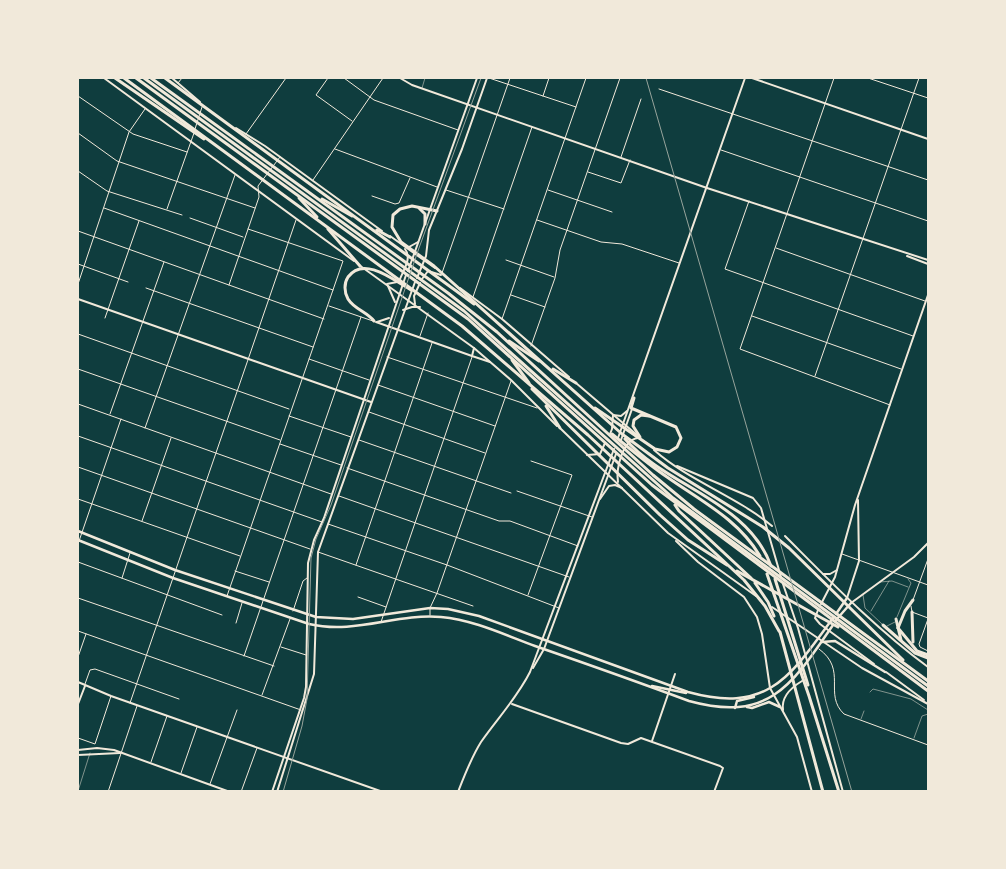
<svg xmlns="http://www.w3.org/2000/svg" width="1006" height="869" font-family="'Asap Condensed',sans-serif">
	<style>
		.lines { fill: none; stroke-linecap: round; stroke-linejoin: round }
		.service { stroke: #f1e9da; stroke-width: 0.5 }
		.minor { stroke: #f1e9da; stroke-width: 1 }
		.tertiary { stroke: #f1e9da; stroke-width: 2 }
		.secondary { stroke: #f1e9da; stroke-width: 2 }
		.primary { stroke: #f1e9da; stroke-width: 2.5 }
		.motorway { stroke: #f1e9da; stroke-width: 3 }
		.tram { stroke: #97a49c; stroke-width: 1 }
		.rail { stroke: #97a49c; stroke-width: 1 }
	</style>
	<rect width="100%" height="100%" fill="#0f3d3e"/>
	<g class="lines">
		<g class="service">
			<polyline points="422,88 425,78"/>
			<polyline points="880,582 892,581 908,587"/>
			<polyline points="863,595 865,608 882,624"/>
			<polyline points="871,611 889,581"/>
			<polyline points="897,617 911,583 908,579"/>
			<polyline points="887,626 895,622"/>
			<polyline points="870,692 873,689 911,699 928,710 928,714 922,716 914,738"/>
			<polyline points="861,719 864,711"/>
			<polyline points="78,791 90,753"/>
		</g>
		<g class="minor">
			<polyline points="328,78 316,95 352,121"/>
			<polyline points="344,78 374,100 458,130"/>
			<polyline points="489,78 576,107"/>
			<polyline points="834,78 740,349 890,405"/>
			<polyline points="868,78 928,98"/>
			<polyline points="178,83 182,78"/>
			<polyline points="659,89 928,180"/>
			<polyline points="78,96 133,134 187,152"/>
			<polyline points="543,96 549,78"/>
			<polyline points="195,129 202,107"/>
			<polyline points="78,133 117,161 255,208"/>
			<polyline points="246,134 286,78"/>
			<polyline points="335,149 437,187"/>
			<polyline points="721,150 928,221"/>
			<polyline points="621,157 641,99"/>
			<polyline points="78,171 107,191 182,215"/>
			<polyline points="588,172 621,183 630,160"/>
			<polyline points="313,180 383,78"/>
			<polyline points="446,190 504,209"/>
			<polyline points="548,190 612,212"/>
			<polyline points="372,196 395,204 399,203 410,178"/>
			<polyline points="749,201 725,269 913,336"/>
			<polyline points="104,208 333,290"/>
			<polyline points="167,209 194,133"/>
			<polyline points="190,218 243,237"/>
			<polyline points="537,220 601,242 622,244 679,263"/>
			<polyline points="78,231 324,319"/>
			<polyline points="776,248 925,301"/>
			<polyline points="506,260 554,277"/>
			<polyline points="78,264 128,282"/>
			<polyline points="442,273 510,78"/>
			<polyline points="78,284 129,132 145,109"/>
			<polyline points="229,285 259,197 258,186 280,157"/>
			<polyline points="146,288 313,347"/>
			<polyline points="511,295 545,307"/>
			<polyline points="473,297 532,127"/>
			<polyline points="329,306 373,321"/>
			<polyline points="752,316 901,369"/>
			<polyline points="105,318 139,221"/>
			<polyline points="502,319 586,78"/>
			<polyline points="78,334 289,409"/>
			<polyline points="420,336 428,313"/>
			<polyline points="531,346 555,278 560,250 620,78"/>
			<polyline points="387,357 537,408"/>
			<polyline points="309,359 369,380"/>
			<polyline points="78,369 280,440"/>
			<polyline points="815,376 919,78"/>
			<polyline points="378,385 495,426"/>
			<polyline points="78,404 331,494"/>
			<polyline points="369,412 485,453"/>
			<polyline points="110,414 164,262"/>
			<polyline points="289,416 351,437"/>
			<polyline points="145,428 235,175"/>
			<polyline points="78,436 322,522"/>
			<polyline points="359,440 511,493"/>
			<polyline points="280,444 341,465"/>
			<polyline points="78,467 310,549"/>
			<polyline points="347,468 499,521 510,521 578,546"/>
			<polyline points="517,491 592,517"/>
			<polyline points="339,496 569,577"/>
			<polyline points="78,499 240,556"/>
			<polyline points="142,521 171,438"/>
			<polyline points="328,524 447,565 559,608"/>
			<polyline points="78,544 121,419"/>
			<polyline points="318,552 473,606"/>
			<polyline points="842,554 928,585"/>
			<polyline points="78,562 222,615"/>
			<polyline points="356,565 432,343"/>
			<polyline points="235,571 269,582"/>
			<polyline points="122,578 130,553"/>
			<polyline points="528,595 572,475 531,461"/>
			<polyline points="227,596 343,261 248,229"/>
			<polyline points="358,597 386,607"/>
			<polyline points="78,598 274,666"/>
			<polyline points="913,600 928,559"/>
			<polyline points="911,606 912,612 928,618"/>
			<polyline points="293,611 303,581 307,578"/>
			<polyline points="430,615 430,608 437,593 511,381"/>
			<polyline points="928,619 919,644 920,647 928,651"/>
			<polyline points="381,622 472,357"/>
			<polyline points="236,623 242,603"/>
			<polyline points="78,631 301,710"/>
			<polyline points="281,647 306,655"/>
			<path d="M819,649C848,670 823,694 844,714L928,745"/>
			<polyline points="244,656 361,317"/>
			<polyline points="78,657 86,634"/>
			<polyline points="85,684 90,670 95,669 179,699"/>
			<polyline points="262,695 290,619"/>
			<polyline points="130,703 296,220"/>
			<polyline points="78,738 95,744 111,696"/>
			<polyline points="151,762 167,716"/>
			<polyline points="181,773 197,727"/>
			<polyline points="210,784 237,710"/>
			<polyline points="108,792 137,706"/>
			<polyline points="241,792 257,748"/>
		</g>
		<g class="tertiary">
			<polyline points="78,299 371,402"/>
			<polyline points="376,322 472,356"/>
			<polyline points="613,415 621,416 627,411"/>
			<polyline points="618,438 745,78"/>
			<polyline points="621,440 632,409"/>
			<polyline points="533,668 544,649 616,454"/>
			<polyline points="78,682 111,696 383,792"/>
			<polyline points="78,704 85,686"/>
			<polyline points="512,704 621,743 628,744 641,738 720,766 723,768 714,792"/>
			<polyline points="652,741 675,674"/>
			<polyline points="78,750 97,748 114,750 230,792"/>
			<polyline points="78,755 120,753"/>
			<path d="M458,792C465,774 471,758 481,742C497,719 517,698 530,672L614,449"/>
		</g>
		<g class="secondary">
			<polyline points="104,78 354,261"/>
			<polyline points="172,78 200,102"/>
			<polyline points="400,78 412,85 707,188 928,260"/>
			<polyline points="752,78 928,139"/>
			<polyline points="236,128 265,146 382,231"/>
			<polyline points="390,236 435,268"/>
			<polyline points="409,247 418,242"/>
			<polyline points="907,256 928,264"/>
			<polyline points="359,265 474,348 511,380 557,426"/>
			<polyline points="408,271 477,78"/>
			<polyline points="417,278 426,256 429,230 462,149 487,78"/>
			<path d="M400,279C404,269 412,258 405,249"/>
			<polyline points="422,279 428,271 441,275"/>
			<polyline points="387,284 397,282"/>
			<polyline points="388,286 395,302"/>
			<polyline points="460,288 502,319 569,377"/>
			<polyline points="415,304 414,296 420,283"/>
			<polyline points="403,310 412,307 420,307"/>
			<polyline points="377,322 389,318"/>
			<polyline points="474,348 472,356 490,362"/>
			<polyline points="576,383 637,435"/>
			<polyline points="561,429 668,533 756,596"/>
			<polyline points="610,434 612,429 613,415"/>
			<path d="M654,450C689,481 736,496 772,526"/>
			<polyline points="587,455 600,454 605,443"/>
			<polyline points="677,466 753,498 761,508 781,577"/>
			<path d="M618,482C616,469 622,440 638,438"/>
			<polyline points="600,499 609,486 615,485 622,488"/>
			<path d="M785,536C831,582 875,628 928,667"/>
			<polyline points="676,541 698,562 744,597 757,617 762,634 770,688 797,737 812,792"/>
			<polyline points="823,574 830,574 837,570"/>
			<polyline points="783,584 798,628 843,792"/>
			<polyline points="847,598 859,561 858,500"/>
			<polyline points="851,603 914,557 928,543"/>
			<polyline points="821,604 835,577 855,505 928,295"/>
			<polyline points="772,607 862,668 928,704"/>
			<polyline points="818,610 815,618 820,624 874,664"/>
			<polyline points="886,672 924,700"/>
			<path d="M783,710C781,697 792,687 802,681"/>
			<polyline points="272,792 304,698 306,687 308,563 314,540 324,518 406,275"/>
			<polyline points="277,792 314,674 318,552 415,282"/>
		</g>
		<g class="primary">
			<path d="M78,531L175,570L316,617L353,619L430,608L448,609L479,616L688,692C768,714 790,677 833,618"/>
			<path d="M78,540L173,578L309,624C355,635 396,613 441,617C474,620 505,635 535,646C587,664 638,682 689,701C769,723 792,685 833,625"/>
			<polyline points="836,614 847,598"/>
			<polyline points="836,620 851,603"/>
			<polyline points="822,642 835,641 885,672"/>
			<polyline points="652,686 686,693"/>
			<polyline points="747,707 752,708 769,702 780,707"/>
			<polyline points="735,708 737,701 754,697"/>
		</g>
		<g class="motorway">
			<polyline points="115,78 204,139"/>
			<polyline points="124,78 462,326 588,435 744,580 765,606 779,631"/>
			<polyline points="136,78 468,319 652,485 928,691"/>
			<polyline points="144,78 464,311 673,498 928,686"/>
			<polyline points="151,78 448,293 497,332 653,475 694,509 928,681"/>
			<polyline points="165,78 474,304"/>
			<polyline points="299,198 317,217"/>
			<polyline points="322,199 352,216"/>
			<polyline points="419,208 425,214 425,224"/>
			<polyline points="437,211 412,206 400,209 393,215 392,227 401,242 434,266 622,434 668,468 763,527 789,548 903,660"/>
			<polyline points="328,229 360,266"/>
			<polyline points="377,230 390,237"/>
			<path d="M374,321C367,312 354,309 348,299C344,292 344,283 348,277C364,255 395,281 411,290"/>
			<polyline points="509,341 539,361"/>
			<polyline points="512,360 529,383"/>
			<polyline points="553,369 576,383"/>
			<polyline points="532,389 660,515 688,540 727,565"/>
			<polyline points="546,406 560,428"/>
			<polyline points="595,408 655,449 669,452 677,447 681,438 676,427 631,408 634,398"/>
			<path d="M612,434C630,449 648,464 667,477C701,501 738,519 760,556"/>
			<polyline points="640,437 633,426 634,420 641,415 649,416"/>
			<path d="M625,439C667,487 748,501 771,566"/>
			<polyline points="675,505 679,511 751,578"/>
			<polyline points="737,571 838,627"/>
			<polyline points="767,574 809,696 839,792"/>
			<polyline points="775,579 808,685"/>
			<polyline points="755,583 768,602 774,616"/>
			<polyline points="912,612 913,642"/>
			<polyline points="896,619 901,640"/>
			<polyline points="883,625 915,653 928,658"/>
			<polyline points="898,628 917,651 928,655"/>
			<polyline points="898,628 905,611 913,600"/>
			<polyline points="780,632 823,792"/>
		</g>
		<polyline class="tram" points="283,792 302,726 307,699 311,558 316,539 331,505 419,248 481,78"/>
		<polyline class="rail" points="646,78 852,792"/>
	</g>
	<rect width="1006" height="869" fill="none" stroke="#f1e9da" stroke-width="158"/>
</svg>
